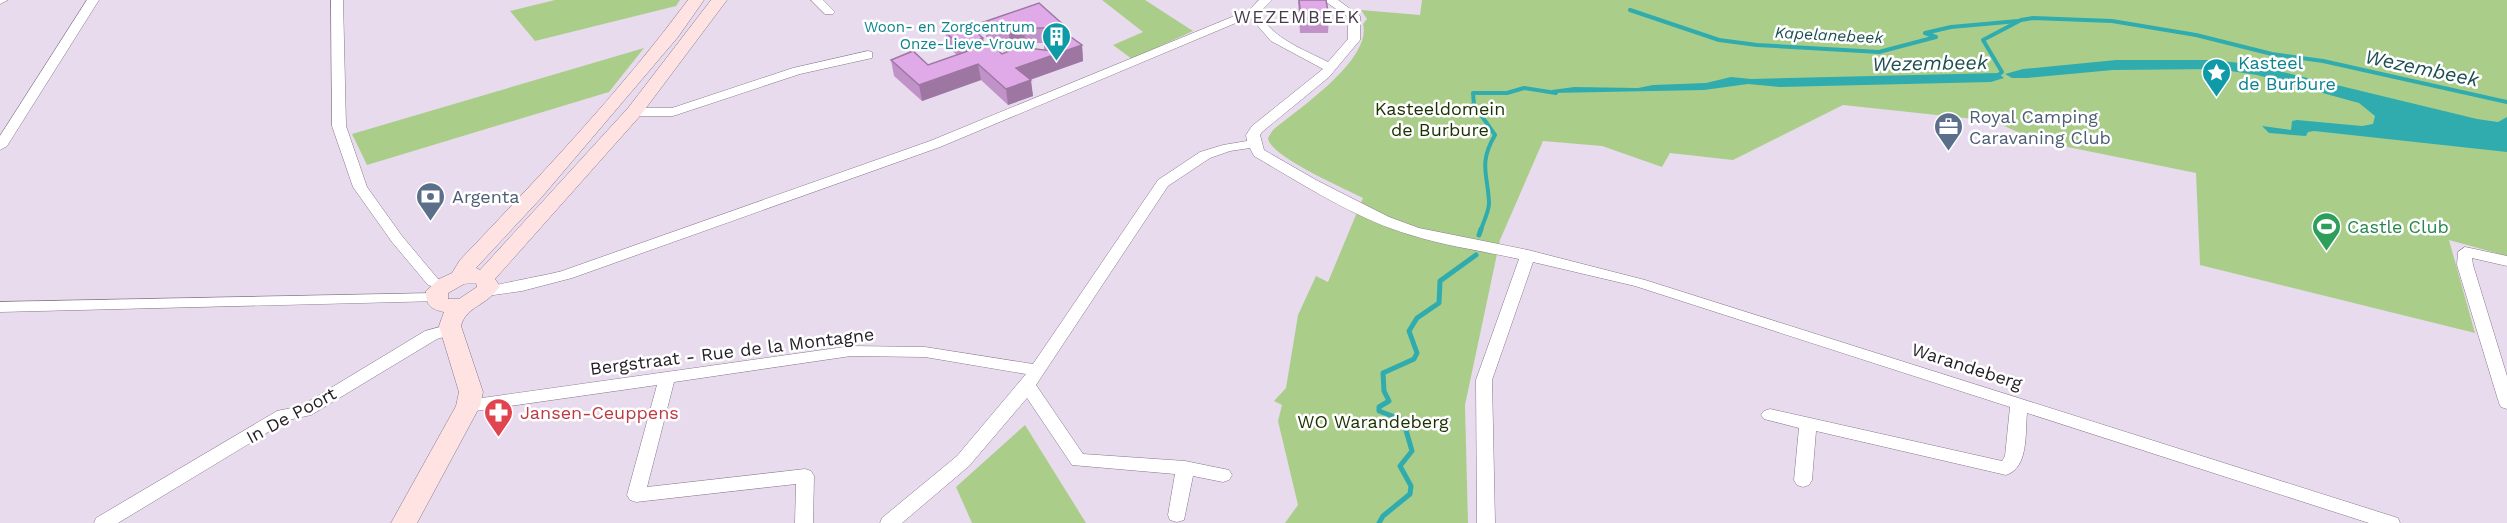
<svg xmlns="http://www.w3.org/2000/svg" width="2507" height="523" font-family="'Work Sans',sans-serif">
	<style>
		.green { fill: #aace8a }
		.water { fill: #30acaf }
		.lines { fill: none; stroke-linecap: round; stroke-linejoin: round }
		.stream-far1 { stroke: #30acaf; stroke-width: 4 }
		.stream { stroke: #30acaf; stroke-width: 5 }
		.minor-casing { stroke: #85788a; stroke-width: 1 }
		.secondary-casing { stroke: #85788a; stroke-width: 1 }
		.minor { fill: #fff; fill-rule: evenodd }
		.secondary { fill: #fee3e2; fill-rule: evenodd }
		.wall { fill: #c192c8 }
		.shaded-wall { fill: #9d77a2 }
		.building { fill: #e0aae8; stroke: #9d77a2; stroke-width: 1.5 }
		.labels { text-anchor: middle; dominant-baseline: central; stroke-width: 5; stroke-linejoin: round; paint-order: stroke }
		.far-culture-label { font-size: 15px; fill: #0d838f; stroke: #fff; text-anchor: end }
		.far-water-label { font-size: 16px; font-style: italic; fill: #1d4f51; stroke: #fff }
		.far-quarter-label { font-size: 18px; letter-spacing: 1.5px; fill: #463b4b; stroke: #fff }
		.culture-label { font-size: 18px; fill: #0d838f; stroke: #fff; text-anchor: start }
		.park-label { font-size: 18px; fill: #1b3100; stroke: #fff }
		.service-label { font-size: 18px; fill: #4e5e75; stroke: #fff; text-anchor: start }
		.leisure-label { font-size: 18px; fill: #27864d; stroke: #fff; text-anchor: start }
		.street-label { font-size: 18px; fill: #241f26; stroke: #fff }
		.health-label { font-size: 18px; fill: #be3a42; stroke: #fff; text-anchor: start }
		.water-label { font-size: 20px; font-style: italic; fill: #1d4f51; stroke: #fff }
	</style>
	<rect width="100%" height="100%" fill="#e9dbee"/>
	<g class="green">
		<polygon points="555,0 680,0 676,6 535,41 510,11"/>
		<polygon points="1102,0 1145,0 1193,31 1132,59 1113,45 1143,32"/>
		<path d="M1422,0H2507V256L2449,240L2475,333L2200,265L2196,173L2038,141L1993,121L1843,105L1733,160L1670,153L1662,167L1602,146L1543,141L1500,240L1465,405L1468,523H1285L1298,505L1278,421L1282,405L1274,401L1286,388L1298,315L1316,276L1328,282L1363,198C1344,188 1270,157 1268,138L1273,130C1298,109 1372,60 1363,24L1367,19L1361,10L1420,15Z"/>
		<polygon points="644,48 609,92 367,165 352,134"/>
		<polygon points="1025,425 1086,523 972,523 956,487"/>
	</g>
	<g class="water">
		<polygon points="2116,60 2212,60 2250,64 2477,119 2498,122 2507,117 2507,152 2314,131 2308,132 2306,136 2269,133 2262,126 2291,130 2292,121 2297,120 2362,126 2373,124 2375,116 2359,103 2257,75 2217,69 2113,70 2027,78 2012,78 2005,74 2023,69"/>
		<polygon points="1998,73 2004,78 1991,82 1780,87 1748,84 1704,90 1551,93 1552,90 1574,87 1638,88 1653,85 1706,83 1731,77 1751,79"/>
	</g>
	<g class="lines">
		<g class="stream-far1">
			<polyline points="1630,10 1719,40 1757,45 1879,52 1936,37 1925,33 1951,27 2018,21"/>
			<polyline points="1997,76 2002,72 1983,40 2021,20 2033,18 2112,21 2196,35 2272,54 2323,61 2507,102"/>
			<path d="M1481,230C1483,222 1489,212 1489,203C1488,174 1478,164 1495,135L1474,105L1473,93H1507L1524,88L1556,93"/>
		</g>
		<g class="stream">
			<polyline points="1479,235 1481,229"/>
			<polyline points="1379,523 1383,516 1410,494 1411,486 1400,466 1412,451 1403,420 1379,411 1379,407 1389,401 1384,391 1383,373 1414,359 1417,353 1409,331 1417,318 1439,303 1440,281 1476,255"/>
		</g>
		<defs>
			<g id="minor">
				<polygon points="0,0 8,0 0,4"/>
				<polygon points="87,0 99,0 7,146 0,150 0,136"/>
				<polygon points="331,0 343,0 346,126 367,187 402,236 438,279 449,282 452,285 449,288 444,290 428,285 392,242 353,187 332,126"/>
				<polygon points="811,0 823,0 835,12 833,14 825,14"/>
				<path d="M1259,0H1272L1259,13C1273,39 1303,49 1328,62L1348,39V17L1323,0H1338L1360,16V40L1329,77L1262,132L1260,135L1264,150L1316,180L1389,217L1419,228L1528,250L1645,280L2398,518L2400,523H2369L2027,413C2025,432 2029,468 2006,475L1816,431L1812,480L1809,485L1803,487L1797,485L1794,480L1799,428L1764,419L1761,415L1764,411L1770,409L2002,461L2005,456L2010,407L1635,286L1533,262L1492,380L1495,523H1477L1476,380L1519,259C1483,251 1446,246 1411,235C1356,219 1304,185 1254,156L1250,148L1230,151L1210,158L1168,186L1036,385L1083,454L1185,461L1229,470L1232,475L1229,480L1223,482L1193,476L1184,520L1177,522L1170,520L1168,515L1175,474L1072,465L1027,398L969,466L902,523H880L882,518L957,456L1026,374L925,357L851,356L674,382L647,487L805,469L811,471L814,476L813,523H795L796,484L636,502L630,500L627,495L657,385L468,412L462,410L460,406L462,402L468,400L851,346L925,347L1033,364L1158,180L1200,152L1223,145L1247,141L1246,135L1252,126L1323,69L1271,41L1250,17L940,147L572,278L522,291L486,296L478,291C483,286 549,275 562,271L930,141L1249,10Z"/>
				<polygon points="868,51 872,52 872,58 800,74 673,116 634,116 628,112 634,108 672,108 793,68"/>
				<polygon points="2465,247 2507,256 2507,266 2472,258 2473,265 2507,376 2507,409 2501,407 2499,403 2457,265 2458,252"/>
				<polygon points="435,293 440,295 443,298 440,301 0,312 0,302"/>
				<polygon points="451,324 459,329 457,333 437,339 311,415 288,420 118,523 94,523 96,518 277,411 301,406 425,331"/>
			</g>
			<path id="secondary" d="M688,0H704L678,37L541,198L476,268L480,270L628,108L711,0H727L640,116L495,279L500,286C486,307 466,306 461,326L483,392L480,406L417,523H391L456,406L459,392L439,326L444,312C430,309 426,305 426,291L439,279L452,273L460,260C539,177 620,92 688,0ZM476,283L477,287L459,299H448V293L464,284Z"/>
		</defs>
		<use href="#minor" class="minor-casing"/>
		<use href="#secondary" class="secondary-casing"/>
		<use href="#minor" class="minor"/>
		<use href="#secondary" class="secondary"/>
	</g>
	<g class="wall">
		<polygon points="1298,0 1326,0 1329,18 1328,33 1300,33"/>
		<polygon points="984,22 1067,28 1067,34 1082,45 1083,61 1030,80 1033,96 1008,105 981,80 922,101 894,76 891,60 928,65 957,55 948,47 945,32 983,38 984,43 1002,54 1044,50 1044,43 1030,43 1025,39 1010,43 986,37"/>
	</g>
	<g class="shaded-wall">
		<polygon points="1023,24 1025,39 1010,43 1008,28"/>
		<polygon points="983,38 985,53 971,42"/>
		<polygon points="1082,45 1083,61 1018,84 1016,68"/>
		<polygon points="978,64 981,80 922,101 919,85"/>
		<polygon points="1031,80 1033,96 1008,105 1006,89"/>
	</g>
	<g class="building">
		<polygon points="1299,0 1326,0 1329,18 1301,18"/>
		<polygon points="1039,3 1067,28 1029,28 1023,24 1008,28 984,22"/>
		<polygon points="963,26 969,26 983,38 971,42 991,44 1002,54 1019,47 1061,52 1043,39 1064,32 1082,45 1016,68 1031,80 1006,89 978,64 919,85 891,60 913,51 928,65 968,51 945,32"/>
	</g>
	<defs>
		<symbol id="building-pin" viewBox="-11 -11 22 30"><path d="M0 17L-7.5 6A9.5 9.5 0 1 1 7.5 6Z" fill="#0f9aa8" stroke="#fff"/><path d="M-4-6H4V6H1V3H-1V6H-4ZM-2.5-4.3h1.7v1.8h-1.7ZM.8-4.3h1.7v1.8H.8ZM-2.5-1h1.7V.8h-1.7ZM.8-1h1.7V.8H.8Z" fill="#fff"/></symbol>
		<symbol id="sight-pin" viewBox="-11 -11 22 30"><path d="M0 17L-7.5 6A9.5 9.5 0 1 1 7.5 6Z" fill="#0f9aa8" stroke="#fff"/><path d="M0-6L1.8-2.2L6-1.7L2.9 1.2L3.7 5.4L0 3.3L-3.7 5.4L-2.9 1.2L-6-1.7L-1.8-2.2Z" fill="#fff"/></symbol>
		<symbol id="office-pin" viewBox="-11 -11 22 30"><path d="M0 17L-7.5 6A9.5 9.5 0 1 1 7.5 6Z" fill="#5c6f8a" stroke="#fff"/><path d="M-6-3h4V-5.5h4V-3h4V5H-6ZM-1-4.5V-3h2v-1.5ZM-6 0V1H6V0Z" fill="#fff"/></symbol>
		<symbol id="bank-pin" viewBox="-11 -11 22 30"><path d="M0 17L-7.5 6A9.5 9.5 0 1 1 7.5 6Z" fill="#5c6f8a" stroke="#fff"/><path d="M-6-4H6V4H-6ZM0-2.3a2.3 2.3 0 1 0 0 4.6a2.3 2.3 0 1 0 0-4.6Z" fill="#fff"/></symbol>
		<symbol id="stadium-pin" viewBox="-11 -11 22 30"><path d="M0 17L-7.5 6A9.5 9.5 0 1 1 7.5 6Z" fill="#2e9e5b" stroke="#fff"/><path d="M0-5a6.5 5 0 1 0 0 10a6.5 5 0 1 0 0-10ZM-3.5-1.8h7v3.6h-7Z" fill="#fff"/></symbol>
		<symbol id="pharmacy-pin" viewBox="-11 -11 22 30"><path d="M0 17L-7.5 6A9.5 9.5 0 1 1 7.5 6Z" fill="#e0444e" stroke="#fff"/><path d="M-2-6h4v4h4v4h-4v4h-4v-4h-4v-4h4Z" fill="#fff"/></symbol>
	</defs>
	<g fill-rule="evenodd">
		<use href="#building-pin" x="1040" y="20" width="33" height="45"/>
		<use href="#sight-pin" x="2200" y="56" width="33" height="45"/>
		<use href="#office-pin" x="1932" y="110" width="33" height="45"/>
		<use href="#bank-pin" x="414" y="180" width="33" height="45"/>
		<use href="#stadium-pin" x="2310" y="210" width="33" height="45"/>
		<use href="#pharmacy-pin" x="482" y="396" width="33" height="45"/>
	</g>
	<g class="labels">
		<g class="far-culture-label">
			<text x="1035" y="27">Woon- en Zorgcentrum<tspan x="1035" dy="17">Onze-Lieve-Vrouw</tspan></text>
		</g>
		<g class="far-water-label">
			<text transform="translate(1829 35) rotate(3)">Kapelanebeek</text>
		</g>
		<g class="far-quarter-label">
			<text x="1297" y="16">WEZEMBEEK</text>
		</g>
		<g class="culture-label">
			<text x="2238" y="62">Kasteel<tspan x="2238" dy="21">de Burbure</tspan></text>
		</g>
		<g class="park-label">
			<text x="1440" y="108">Kasteeldomein<tspan x="1440" dy="21">de Burbure</tspan></text>
			<text x="1373" y="421">WO Warandeberg</text>
		</g>
		<g class="service-label">
			<text x="1969" y="116">Royal Camping<tspan x="1969" dy="21">Caravaning Club</tspan></text>
			<text x="452" y="196">Argenta</text>
		</g>
		<g class="leisure-label">
			<text x="2347" y="226">Castle Club</text>
		</g>
		<g class="street-label">
			<text transform="translate(732 351) rotate(-7)">Bergstraat - Rue de la Montagne</text>
			<text transform="translate(1967 366) rotate(18)">Warandeberg</text>
			<text transform="translate(291 415) rotate(-28)">In De Poort</text>
		</g>
		<g class="health-label">
			<text x="520" y="412">Jansen-Ceuppens</text>
		</g>
		<g class="water-label">
			<text transform="translate(1930 63) rotate(-1)">Wezembeek</text>
			<text transform="translate(2422 68) rotate(12)">Wezembeek</text>
		</g>
	</g>
</svg>
